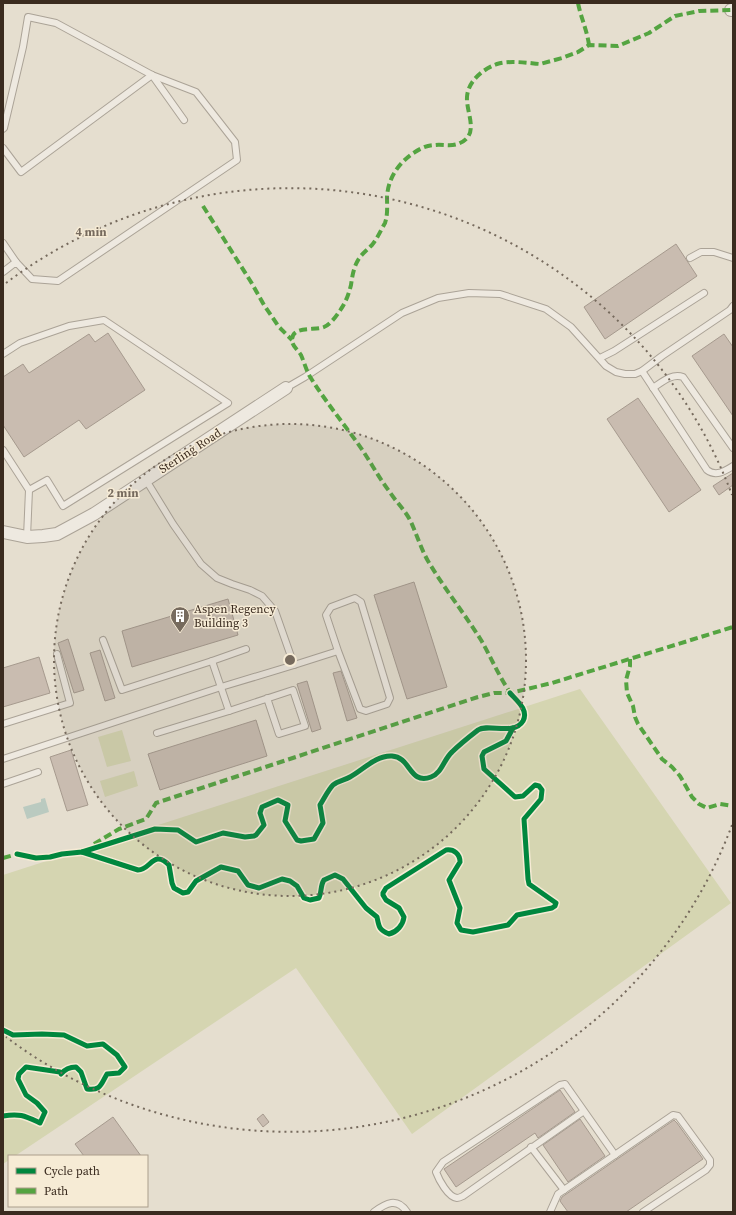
<svg xmlns="http://www.w3.org/2000/svg" width="736" height="1215" font-family="'Source Serif 4',serif">
	<style>
		.green { fill: #d5d5b1 }
		.water { fill: #bacac0 }
		.building { fill: #c9bcb0; stroke: #a69a8e }
		.lines { fill: none; stroke-linecap: round; stroke-linejoin: round }
		.lane-casing { stroke: #aba397; stroke-width: 8 }
		.street-casing { stroke: #aba397; stroke-width: 14 }
		.lane { stroke: #eee9e0; stroke-width: 6 }
		.street { stroke: #eee9e0; stroke-width: 12 }
		.quiet { stroke: #54a441; stroke-width: 4; stroke-dasharray: 8 4; stroke-linecap: butt }
		.cycleway-casing { stroke: #f6ebd5; stroke-width: 8 }
		.cycleway { stroke: #00873e; stroke-width: 5 }
		.ring { fill: none; stroke: #766a5d; stroke-width: 2; stroke-dasharray: 2 4 }
		.labels { text-anchor: middle; dominant-baseline: central; stroke-width: 3; stroke-linejoin: round; paint-order: stroke }
		.street-label { font-size: 12px; fill: #3a2b1f; stroke: #f6ebd5 }
		.poi-label { font-size: 12px; fill: #3a2b1f; stroke: #f6ebd5; text-anchor: start }
		.centre { fill: #766a5d; stroke: #f6ebd5; stroke-width: 2 }
		.ring-label { font-size: 12px; text-anchor: middle; font-weight: bold; fill: #766a5d; stroke: #f6ebd5; stroke-width: 3; stroke-linejoin: round; paint-order: stroke }
	</style>
	<rect width="100%" height="100%" fill="#e5decf"/>
	<g class="green">
		<polygon points="580,689 731,903 412,1134 296,968 15,1156 9,1156 9,1160 3,1164 3,875"/>
		<polygon points="122,730 131,761 107,767 98,737"/>
		<polygon points="134,771 138,786 105,797 100,781"/>
	</g>
	<polygon class="water" points="45,798 49,812 27,819 23,807 41,802 41,799"/>
	<g class="building">
		<polygon points="676,244 697,276 605,339 584,307"/>
		<polygon points="108,333 145,390 86,429 79,420 24,457 3,425 3,377 23,364 29,373 89,334 95,342"/>
		<polygon points="724,334 733,347 733,416 692,356"/>
		<polygon points="638,398 701,490 669,512 607,419"/>
		<polygon points="733,473 733,485 719,495 713,486"/>
		<polygon points="414,582 447,687 407,699 374,595"/>
		<polygon points="228,599 238,635 132,667 122,631"/>
		<polygon points="68,639 84,690 74,693 58,643"/>
		<polygon points="100,650 115,698 105,701 90,653"/>
		<polygon points="39,657 50,693 3,707 3,668"/>
		<polygon points="341,671 357,718 347,721 333,673"/>
		<polygon points="307,681 321,729 312,732 297,684"/>
		<polygon points="256,720 267,756 160,790 148,754"/>
		<polygon points="71,750 88,805 67,811 50,757"/>
		<polygon points="560,1090 575,1112 538,1138 535,1133 456,1187 444,1169"/>
		<polygon points="263,1114 269,1122 263,1127 257,1119"/>
		<polygon points="113,1117 141,1156 84,1156 75,1144"/>
		<polygon points="580,1119 605,1156 568,1182 543,1145"/>
		<polygon points="674,1120 677,1123 703,1159 626,1212 568,1212 560,1201 562,1197"/>
	</g>
	<g class="lines">
		<defs>
			<g id="lane">
				<polyline points="3,129 4,128 23,47 28,17 56,23 152,75 196,92 235,142 237,160 58,281 32,279 16,262 3,272"/>
				<polyline points="3,148 21,172 152,75 184,120"/>
				<polyline points="3,243 16,262"/>
				<polyline points="690,258 701,252 714,252 733,258"/>
				<polyline points="3,354 20,343 69,326 104,320 228,403 63,506 47,480 29,490"/>
				<polyline points="600,358 614,351 704,293"/>
				<path d="M642,371L707,470C716,477 725,471 733,466"/>
				<polyline points="286,388 305,377 402,313 438,298 469,293 500,294 546,309 571,327 606,366 616,372 625,374 635,374 642,371 662,356 730,310 733,306"/>
				<path d="M653,388C662,382 672,373 683,377L733,448"/>
				<polyline points="3,450 29,490 27,537"/>
				<polyline points="103,640 122,690 212,661 229,711 293,690 305,726 279,734 267,698"/>
				<polyline points="212,661 246,649"/>
				<polyline points="294,665 338,651 326,615 331,607 355,598 361,602 390,698 387,704 366,711 360,709 338,651"/>
				<polyline points="3,724 70,703 57,654"/>
				<polyline points="157,733 229,711"/>
				<polyline points="3,759 221,687 294,665 275,611 262,596 250,590 232,584 217,578 201,564 173,524 146,480"/>
				<polyline points="3,784 38,772"/>
				<path d="M584,1111L463,1196C461,1197 459,1198 457,1198C448,1197 439,1180 436,1172L443,1162L560,1085L565,1084L615,1155"/>
				<polyline points="531,1147 564,1190"/>
				<path d="M374,1212C386,1203 397,1197 407,1212"/>
				<polyline points="550,1212 558,1194 673,1115 678,1116 710,1160 710,1165 706,1170 643,1212"/>
			</g>
			<g id="street">
				<polyline points="731,10 733,10"/>
				<polyline points="3,532 27,537 43,536 57,534 94,514 286,388"/>
			</g>
		</defs>
		<use href="#lane" class="lane-casing"/>
		<use href="#street" class="street-casing"/>
		<use href="#lane" class="lane"/>
		<use href="#street" class="street"/>
		<g class="quiet">
			<path d="M578,3C581,18 587,30 589,45"/>
			<polyline points="203,206 251,282 264,305 279,327 292,340"/>
			<polyline points="630,659 630,666 626,680 627,693 633,706 635,717 638,724 662,759 672,767 680,776 692,797 699,804 707,808 720,804 733,806"/>
			<path d="M512,695C500,679 491,657 481,640C464,613 444,588 428,561C421,549 417,535 411,522C406,511 396,502 389,491C377,475 368,457 356,441C340,419 323,398 309,375C306,369 304,362 301,355C298,350 293,347 292,341C291,325 315,331 324,327C331,324 337,315 341,309C346,302 349,293 351,285C352,278 353,271 356,264C360,255 365,252 372,245C377,239 381,230 385,223C388,214 387,206 387,197C388,178 399,162 415,152C421,148 428,145 435,145C443,144 452,147 460,143C480,134 466,113 467,97C468,81 483,69 497,64C510,60 527,63 540,64L562,58L578,52L589,45L618,46L649,33L675,16L699,11L731,10"/>
			<polyline points="94,844 119,829 146,819 156,803 478,697 494,693 510,693 552,683 733,627"/>
			<polyline points="3,858 17,854 20,854"/>
		</g>
		<defs>
			<g id="cycleway">
				<path d="M82,852L138,870C151,870 153,849 169,865L172,883L174,888L183,893L188,892L196,881L221,867L238,871L248,885L259,888L282,879L290,881L297,886L304,898L310,900L319,898C322,892 320,886 324,880L335,875L343,879L366,908L377,917C379,927 379,930 389,934C397,932 403,925 404,917L399,908L386,900L383,895V893L386,888L446,850C454,849 460,854 460,862L449,880L460,908L457,923L461,930L473,932L508,925L517,915L552,908L555,906L556,903L529,884L528,879L524,819L541,799L542,790L539,786L535,785L523,796L515,797L484,769L482,756L484,752L506,741L513,728"/>
				<path d="M17,854L36,858L50,857L62,854L82,852L155,829L178,830L196,842L223,833L245,837L254,836L256,835L264,825L260,813L262,807L278,800L288,805L285,821L297,840L301,841L314,839L323,823L320,805C324,799 328,790 333,785C337,781 345,780 350,777C363,770 376,755 392,756C411,757 409,785 431,777C442,773 444,759 452,752C460,744 469,737 478,730C488,723 514,736 523,721C529,710 517,701 510,693"/>
				<path d="M3,1030L13,1035L42,1034L64,1035L87,1046L103,1044L117,1055L125,1067L119,1073L107,1074C101,1084 101,1091 87,1089L81,1072L76,1067C69,1067 65,1069 61,1074L60,1072L26,1067L19,1074L18,1079L26,1095L37,1103L45,1112L40,1123C25,1116 20,1113 3,1116"/>
			</g>
		</defs>
		<use href="#cycleway" class="cycleway-casing"/>
		<use href="#cycleway" class="cycleway"/>
	</g>
	<circle cx="290" cy="660" r="236" fill="#766a5d" fill-opacity=".12"/>
	<g class="ring">
		<circle cx="290" cy="660" r="236"/>
		<path d="M732 825A472 472 0 0 1 6 1037M6 283A472 472 0 0 1 732 495"/>
	</g>
	<defs>
		<symbol id="building-pin" viewBox="-11 -11 22 30"><path d="M0 17L-7.5 6A9.5 9.5 0 1 1 7.5 6Z" fill="#766a5d" stroke="#f6ebd5"/><path d="M-4-6H4V6H1V3H-1V6H-4ZM-2.5-4.3h1.7v1.8h-1.7ZM.8-4.3h1.7v1.8H.8ZM-2.5-1h1.7V.8h-1.7ZM.8-1h1.7V.8H.8Z" fill="#fff"/></symbol>
	</defs>
	<g fill-rule="evenodd">
		<use href="#building-pin" x="169" y="605" width="22" height="30"/>
	</g>
	<g class="labels">
		<g class="street-label">
			<text transform="translate(190 451) rotate(-33)">Sterling Road</text>
		</g>
		<g class="poi-label">
			<text x="194" y="609">Aspen Regency<tspan x="194" dy="14">Building 3</tspan></text>
		</g>
	</g>
	<circle cx="290" cy="660" r="6" class="centre"/>
	<g class="ring-label">
		<text x="91" y="236">4 min</text>
		<text x="123" y="497">2 min</text>
	</g>
	<rect width="736" height="1215" fill="none" stroke="#3a2b1f" stroke-width="8"/>
	<rect x="8" y="1155" width="140" height="52" fill="#f6ebd5" stroke="#ab9e8c"/>
	<rect x="16" y="1168" width="20" height="6" fill="#00873e" stroke="#ab9e8c"/>
	<text x="44" y="1175" font-size="12" fill="#3a2b1f">Cycle path</text>
	<rect x="16" y="1188" width="20" height="6" fill="#54a441" stroke="#ab9e8c"/>
	<text x="44" y="1195" font-size="12" fill="#3a2b1f">Path</text>
</svg>
